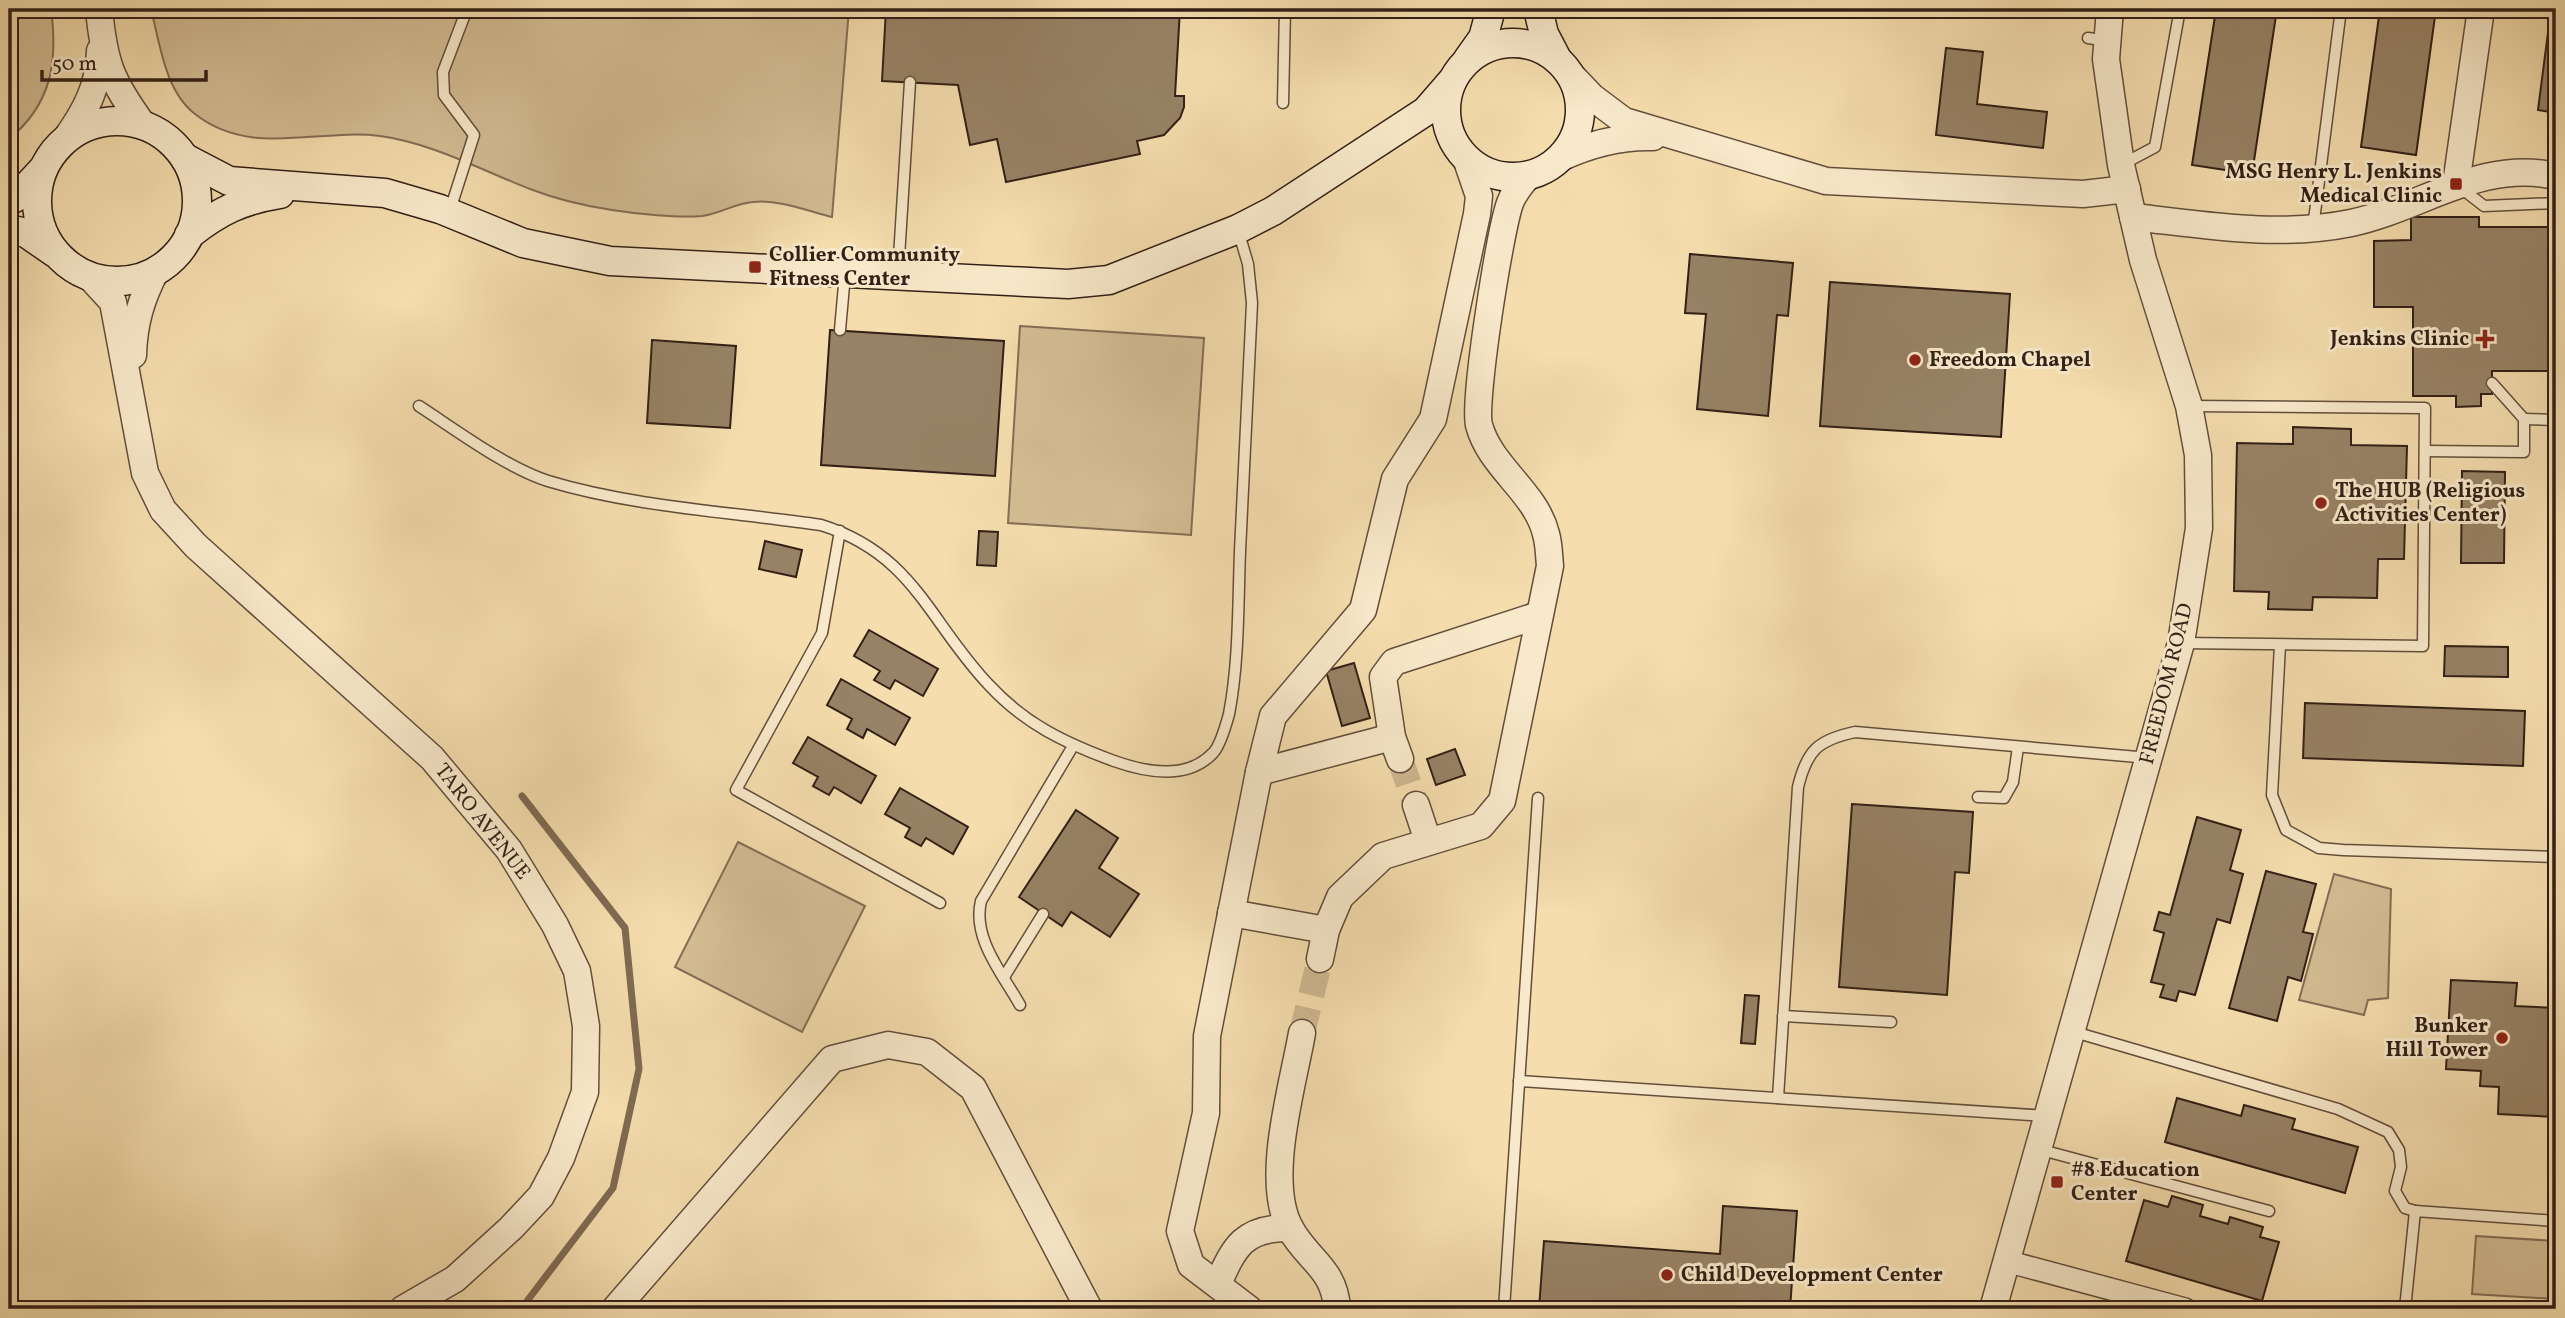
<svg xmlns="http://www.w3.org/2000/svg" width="2565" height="1318" font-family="Vollkorn,serif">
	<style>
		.green { fill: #d4bd94; stroke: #836e55; stroke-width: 2 }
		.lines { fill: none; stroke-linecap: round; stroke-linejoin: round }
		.stream { stroke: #7f6a52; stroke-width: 7 }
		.building { fill: #978265; stroke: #321f16; stroke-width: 2 }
		.tertiary-tunnel { stroke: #ceb790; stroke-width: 26; stroke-dasharray: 26 13; stroke-linecap: butt }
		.service-casing { stroke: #634e3c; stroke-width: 13 }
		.minor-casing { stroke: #634e3c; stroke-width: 24 }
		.tertiary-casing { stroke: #634e3c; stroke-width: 29 }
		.secondary-casing { stroke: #321f16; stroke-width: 31 }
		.service { stroke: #f8e9ca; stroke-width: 10 }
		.minor { stroke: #f8e9ca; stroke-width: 21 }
		.tertiary { stroke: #f8e9ca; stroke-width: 26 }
		.secondary { stroke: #f8e9ca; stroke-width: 28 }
		.poi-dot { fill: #8f2418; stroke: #f8e9ca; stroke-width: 2.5 }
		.labels { text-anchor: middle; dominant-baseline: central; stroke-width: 6; stroke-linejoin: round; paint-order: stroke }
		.poi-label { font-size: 21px; font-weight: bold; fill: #321f16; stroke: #f8e9ca; text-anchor: start }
		.street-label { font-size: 21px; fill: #321f16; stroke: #f8e9ca }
	</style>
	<rect width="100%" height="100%" fill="#f5ddae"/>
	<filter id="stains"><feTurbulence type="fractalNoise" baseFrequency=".00286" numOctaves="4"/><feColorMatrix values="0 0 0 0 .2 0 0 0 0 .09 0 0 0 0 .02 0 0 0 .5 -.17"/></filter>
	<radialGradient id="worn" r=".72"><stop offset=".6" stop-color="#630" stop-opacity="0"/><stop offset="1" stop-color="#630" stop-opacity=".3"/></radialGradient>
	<g class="green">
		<path d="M9,9H51C58,61 52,104 9,139Z"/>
		<path d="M151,9H849L832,217C808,211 778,199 753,202C736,203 719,214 702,216C677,218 637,214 612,210C585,206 556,199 530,189C481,170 432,143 380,136C317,128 251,158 195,114C165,91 160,44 151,9Z"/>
		<polygon points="1020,326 1204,338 1191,535 1008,523"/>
		<polygon points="738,842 865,906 802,1032 675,967"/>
		<polygon points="2334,874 2391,889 2388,998 2368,1000 2364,1015 2299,1000"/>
		<polygon points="2476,1236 2556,1241 2556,1299 2472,1294"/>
	</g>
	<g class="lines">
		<polyline class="stream" points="521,1309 613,1188 639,1069 625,928 522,796"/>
	</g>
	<g class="building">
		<polygon points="886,9 1180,9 1175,96 1184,96 1184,107 1180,118 1164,135 1137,141 1140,154 1006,182 997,139 970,145 958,85 882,81"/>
		<polygon points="2030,9 2087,9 2086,18 2029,14"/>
		<polygon points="2208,9 2277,9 2252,174 2192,165 2215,16 2207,15"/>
		<polygon points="2380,9 2436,9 2416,155 2361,147"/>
		<polygon points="2551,9 2556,9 2556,113 2538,110"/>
		<polygon points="1946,48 1983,52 1977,104 2047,112 2043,148 1936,135"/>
		<polygon points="2411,217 2479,217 2479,227 2556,227 2556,371 2492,371 2492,394 2481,394 2481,406 2456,407 2456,396 2413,396 2413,307 2374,307 2374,241 2411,240"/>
		<polygon points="1690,254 1793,263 1788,316 1777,315 1768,416 1697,409 1706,314 1685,313"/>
		<polygon points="1830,282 2010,294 2001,437 1820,426"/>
		<polygon points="830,330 1004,341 995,476 821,465"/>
		<polygon points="652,340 736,346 730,428 647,423"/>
		<polygon points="2293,427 2351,429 2351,445 2407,446 2404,559 2378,559 2377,598 2313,597 2312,610 2268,609 2269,592 2234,591 2237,443 2293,444"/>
		<polygon points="2462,471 2505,472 2504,563 2461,563"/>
		<polygon points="979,531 998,532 996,566 977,565"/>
		<polygon points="2556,531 2556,704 2554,704"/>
		<polygon points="765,541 802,550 796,577 759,569"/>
		<polygon points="869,630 938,669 923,696 895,680 890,689 874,680 880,671 854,656"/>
		<polygon points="2445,646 2508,647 2508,677 2444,676"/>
		<polygon points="1354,663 1370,718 1342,726 1326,671"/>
		<polygon points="841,679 910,718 895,745 867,729 863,738 847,729 852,719 827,705"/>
		<polygon points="2305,703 2525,711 2523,766 2303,758"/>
		<polygon points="808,737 876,776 861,803 834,787 829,795 813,786 818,777 793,763"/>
		<polygon points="1455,749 1465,775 1436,785 1427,759"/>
		<polygon points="900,788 968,827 953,854 926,838 921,846 905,837 910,828 885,814"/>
		<polygon points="1852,804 1973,812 1969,873 1955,872 1947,995 1839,987"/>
		<polygon points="1076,810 1118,838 1099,868 1139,894 1110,937 1071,912 1062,926 1019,897"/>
		<polygon points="2197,817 2241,830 2230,870 2243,874 2230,923 2217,919 2195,995 2179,991 2176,1001 2160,997 2164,985 2151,982 2164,933 2154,930 2159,912 2170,915"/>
		<polygon points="2266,871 2316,884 2303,932 2313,934 2301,981 2288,977 2277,1021 2229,1008"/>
		<polygon points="2451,980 2517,983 2515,1006 2556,1008 2556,1000 2556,1117 2498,1114 2499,1087 2480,1086 2481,1071 2446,1069"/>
		<polygon points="1745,995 1759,996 1755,1044 1741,1043"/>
		<polygon points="2177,1098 2241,1116 2244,1105 2295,1119 2292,1129 2358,1147 2345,1193 2165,1142"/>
		<polygon points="2172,1196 2203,1205 2200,1216 2228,1224 2230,1217 2263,1227 2260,1237 2279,1242 2262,1301 2126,1261 2144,1200 2168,1207"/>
		<polygon points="1723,1206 1797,1211 1790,1309 1539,1309 1544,1241 1720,1254"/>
	</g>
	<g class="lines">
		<g class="tertiary-tunnel">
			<polyline points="1400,759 1416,805"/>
			<polyline points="1302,1033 1320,959"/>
		</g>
		<defs>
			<g id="service">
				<polyline points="2088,38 2108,41"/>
				<polyline points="1283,103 1285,9"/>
				<polyline points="2121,165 2155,147 2180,9"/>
				<polyline points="2461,188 2484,206 2556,203"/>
				<polyline points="450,210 474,135 444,95 443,72 467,9"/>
				<polyline points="2313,228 2341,9"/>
				<polyline points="898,273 910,82"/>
				<polyline points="840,330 845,274"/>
				<path d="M419,406C456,430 507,468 548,481C634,507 732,512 821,525C914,554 929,622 989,685C1025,724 1065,743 1114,761C1145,772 1187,781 1213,753C1220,746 1226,725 1229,714C1239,662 1238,605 1240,551C1244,468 1248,386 1252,303L1248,264L1238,230"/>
				<polyline points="2524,419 2556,420"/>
				<polyline points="2425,451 2524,452 2524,419 2492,383"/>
				<polyline points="840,531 822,633 736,790 940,903"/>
				<polyline points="2181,643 2423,646 2425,408 2190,406"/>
				<polyline points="2280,645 2272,795 2286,830 2319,848 2343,850 2556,857"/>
				<polyline points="1978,797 2004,798 2013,782 2018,747"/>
				<polyline points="1004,977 1043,914"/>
				<path d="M1020,1005C1002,973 972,938 981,901L1073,746"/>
				<polyline points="1783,1016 1891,1022"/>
				<polyline points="2071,1031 2338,1109 2388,1132 2399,1150 2401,1167 2395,1191 2405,1208 2415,1211"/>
				<polyline points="1519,1081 2047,1116"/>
				<path d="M1778,1098L1798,787C1807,750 1818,740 1855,732L2149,758"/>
				<polyline points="2038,1149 2269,1211"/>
				<polyline points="1504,1309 1538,798"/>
				<polyline points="2405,1309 2415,1211 2556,1221"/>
			</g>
			<polyline id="minor" points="2006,1261 2185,1309"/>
			<g id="tertiary">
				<path d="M99,9C104,63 111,81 143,125"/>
				<polyline points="1572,76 1592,97 1624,121 1826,181 2083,194 2127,189"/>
				<path d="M65,140C85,112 99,87 100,51"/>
				<path d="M1560,158C1590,144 1619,136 1653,137"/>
				<polyline points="2456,184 2481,9"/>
				<path d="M2133,217C2206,225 2278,238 2351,223C2422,208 2480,159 2556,176"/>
				<polyline points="90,277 113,302 145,473 163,510 196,546 432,758 509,850 555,925 577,971 586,1026 585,1092 561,1158 541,1196 511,1228 455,1279 403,1309"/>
				<path d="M133,355C134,323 141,299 156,270"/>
				<polyline points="1400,759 1392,737 1383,677 1394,662 1539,615"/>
				<polyline points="1259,772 1392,737"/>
				<polyline points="1416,805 1428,841"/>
				<polyline points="1231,913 1326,930"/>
				<path d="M1320,959L1326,930L1340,897L1383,856L1481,826L1502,801L1550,566C1549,556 1549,544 1546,534C1536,492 1490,467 1479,425C1473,401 1500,231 1510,203C1514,192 1520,185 1528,176"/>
				<path d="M1302,1033C1293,1085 1264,1180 1290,1228C1306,1259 1335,1268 1337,1309"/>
				<path d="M1218,1284C1234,1247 1244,1227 1290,1228"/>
				<polyline points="615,1309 832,1059 888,1045 927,1052 973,1088 1089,1309"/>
				<polyline points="1249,1309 1191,1265 1180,1231 1206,1113 1207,1036 1259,772 1273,716 1363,610 1395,479 1433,419 1477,214 1479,196 1467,161"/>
				<polyline points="1993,1309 2181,643 2199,528 2198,455 2189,406 2143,260 2121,165 2106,59 2110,9"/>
			</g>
			<g id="secondary">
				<polyline points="1538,9 1544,34 1556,57"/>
				<circle cx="1513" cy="110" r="67"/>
				<polyline points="1468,59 1483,38 1491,9"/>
				<circle cx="117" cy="201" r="80"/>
				<polyline points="185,158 229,181 385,193 440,209 523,243 610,261 1068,284 1109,280 1238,229 1273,211 1426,111 1452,81"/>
				<polyline points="9,201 18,196 43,169"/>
				<polyline points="9,229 26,233 55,253"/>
				<path d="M189,235C219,211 242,200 280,194"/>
			</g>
		</defs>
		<use href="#service" class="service-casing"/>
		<use href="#minor" class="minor-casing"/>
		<use href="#tertiary" class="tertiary-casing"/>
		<use href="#secondary" class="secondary-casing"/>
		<use href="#service" class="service"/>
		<use href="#minor" class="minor"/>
		<use href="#tertiary" class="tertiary"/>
		<use href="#secondary" class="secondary"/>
	</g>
	<g class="poi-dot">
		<rect x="2449" y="177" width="14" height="14" rx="3.5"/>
		<rect x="748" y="260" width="14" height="14" rx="3.5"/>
		<path d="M2481.5 328.5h7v7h7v7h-7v7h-7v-7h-7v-7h7z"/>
		<circle cx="1915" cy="360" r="7"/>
		<circle cx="2321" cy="503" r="7"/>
		<circle cx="2502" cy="1038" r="7"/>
		<rect x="2050" y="1175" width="14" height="14" rx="3.5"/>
		<circle cx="1667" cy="1275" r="7"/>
	</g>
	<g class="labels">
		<g class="poi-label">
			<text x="2442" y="172" text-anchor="end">MSG Henry L. Jenkins<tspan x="2442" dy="24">Medical Clinic</tspan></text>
			<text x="769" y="255">Collier Community<tspan x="769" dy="24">Fitness Center</tspan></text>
			<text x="2469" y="339" text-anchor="end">Jenkins Clinic</text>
			<text x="1929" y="360">Freedom Chapel</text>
			<text x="2335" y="491">The HUB (Religious<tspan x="2335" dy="24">Activities Center)</tspan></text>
			<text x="2488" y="1026" text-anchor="end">Bunker<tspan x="2488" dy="24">Hill Tower</tspan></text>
			<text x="2071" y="1170">#8 Education<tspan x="2071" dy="24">Center</tspan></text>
			<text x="1681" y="1275">Child Development Center</text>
		</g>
		<g class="street-label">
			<text transform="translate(2167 684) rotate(-76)">FREEDOM ROAD</text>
			<text transform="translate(482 822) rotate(52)">TARO AVENUE</text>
		</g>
	</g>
	<rect width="2565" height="1318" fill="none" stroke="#f5ddae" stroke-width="35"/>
	<rect x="10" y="10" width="2544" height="1297" fill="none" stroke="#321f16" stroke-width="3.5"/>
	<rect x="18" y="18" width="2530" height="1283" fill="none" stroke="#321f16" stroke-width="2"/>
	<path d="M42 70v10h164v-10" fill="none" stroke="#321f16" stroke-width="3.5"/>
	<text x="52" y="70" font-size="21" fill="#321f16" stroke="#f8e9ca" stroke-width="5" paint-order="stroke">50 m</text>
	<rect width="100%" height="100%" filter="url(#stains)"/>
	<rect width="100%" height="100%" fill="url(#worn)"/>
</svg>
